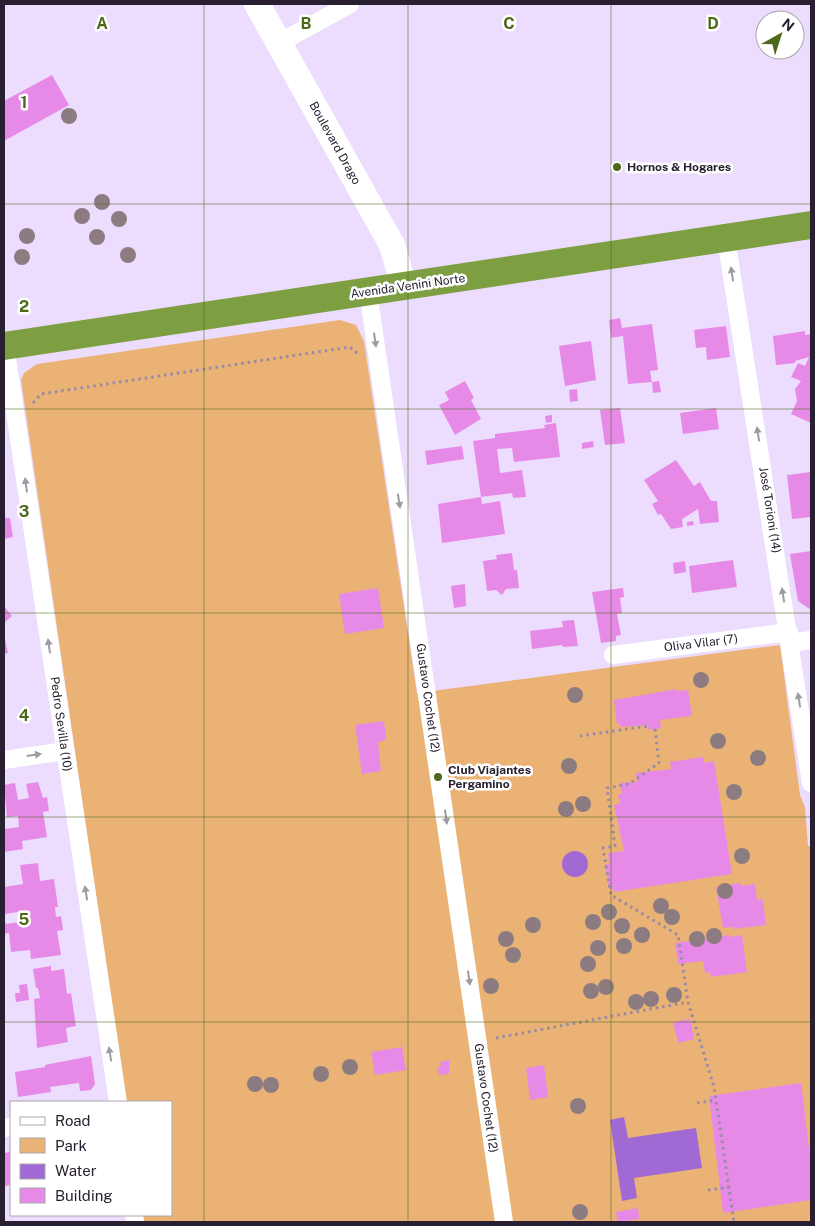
<svg xmlns="http://www.w3.org/2000/svg" width="815" height="1226" font-family="'Public Sans',sans-serif">
	<style>
		.green { fill: #ebb275 }
		.water { fill: #a169d3 }
		.building { fill: #e78ae7 }
		.lines { fill: none; stroke-linecap: round; stroke-linejoin: round }
		.path { stroke: #988ba5; stroke-width: 3; stroke-dasharray: 2.5 4; stroke-linecap: butt }
		.street { stroke: #fff; stroke-width: 18 }
		.secondary { stroke: #fff; stroke-width: 26 }
		.highway { stroke: #7d9f42; stroke-width: 28 }
		.tree { fill: #8c7c81 }
		.oneway { fill: #9e9ba2 }
		.grid { fill: none; stroke: #4d681a; stroke-width: 1; stroke-opacity: 0.55 }
		.poi-dot { fill: #4d681a; stroke: #fff; stroke-width: 2 }
		.labels { text-anchor: middle; dominant-baseline: central; stroke-width: 5; stroke-linejoin: round; paint-order: stroke }
		.street-label { font-size: 12px; fill: #282030; stroke: #fff }
		.poi-label { font-size: 12px; font-weight: bold; fill: #282030; stroke: #fff; text-anchor: start }
		.grid-label { font-size: 16px; text-anchor: middle; font-weight: bold; fill: #4d681a; stroke: #fff; stroke-width: 5; stroke-linejoin: round; paint-order: stroke }
	</style>
	<rect width="100%" height="100%" fill="#ecdcfe"/>
	<polygon class="green" points="340,320 356,325 364,341 417,693 780,645 800,795 805,807 808,846 811,846 811,1222 144,1222 143,1215 171,1215 171,1102 126,1102 21,380 24,373 37,364"/>
	<g class="water">
		<circle cx="575" cy="864" r="13"/>
		<polygon points="624,1117 628,1138 696,1128 702,1168 634,1178 637,1198 622,1201 610,1120"/>
	</g>
	<g class="building">
		<polygon points="52,75 69,105 4,141 4,101"/>
		<polygon points="620,318 622,328 652,324 658,370 650,371 652,382 628,384 623,336 611,338 609,320"/>
		<polygon points="726,326 730,357 707,360 706,347 696,348 694,330"/>
		<polygon points="805,331 805,335 811,334 811,423 791,414 797,401 795,389 801,381 791,377 798,363 805,366 809,357 795,361 795,363 776,365 773,336"/>
		<polygon points="591,341 596,380 565,386 559,346"/>
		<polygon points="465,381 474,398 471,400 481,419 455,435 439,405 449,400 445,392"/>
		<polygon points="659,381 661,392 653,393 652,382"/>
		<polygon points="577,389 578,401 570,402 569,390"/>
		<polygon points="620,408 625,443 605,445 600,410"/>
		<polygon points="716,408 719,429 683,434 680,413"/>
		<polygon points="552,415 552,422 546,423 545,416"/>
		<polygon points="556,423 560,457 514,462 512,448 497,449 500,473 522,470 526,497 513,498 512,493 481,497 473,441 495,438 495,434 545,428 544,425"/>
		<polygon points="593,441 594,447 582,449 582,443"/>
		<polygon points="462,446 464,459 427,465 425,451"/>
		<polygon points="676,460 694,486 700,482 711,501 717,501 719,522 700,524 698,509 682,519 683,527 671,529 661,514 658,515 652,504 658,501 644,480"/>
		<polygon points="811,472 811,517 792,519 787,475"/>
		<polygon points="481,497 482,504 500,501 505,534 442,543 438,504"/>
		<polygon points="4,518 10,518 13,537 4,539"/>
		<polygon points="693,521 694,525 687,526 687,522"/>
		<polygon points="811,551 811,610 798,601 790,554"/>
		<polygon points="512,553 514,570 517,570 519,588 506,589 502,595 496,590 487,591 483,561 497,559 496,555"/>
		<polygon points="733,560 737,587 692,593 689,566"/>
		<polygon points="685,561 686,572 674,574 673,563"/>
		<polygon points="465,584 466,606 454,608 451,586"/>
		<polygon points="378,588 384,628 345,634 339,594"/>
		<polygon points="623,588 624,597 620,598 622,613 617,614 621,635 616,636 616,641 601,643 592,592"/>
		<polygon points="4,606 12,616 4,623"/>
		<polygon points="574,620 578,646 563,647 562,645 532,649 530,631 563,627 562,621"/>
		<polygon points="4,635 8,653 4,654"/>
		<polygon points="677,689 677,691 688,690 692,716 660,720 661,728 648,730 648,725 620,727 620,723 617,724 614,700"/>
		<polygon points="384,721 386,740 378,742 381,771 362,774 355,725"/>
		<polygon points="703,757 704,763 714,761 732,874 614,892 613,889 609,889 605,864 609,864 608,853 624,851 614,805 620,804 618,795 622,794 620,783 637,782 636,773 671,769 670,762"/>
		<polygon points="38,782 43,798 47,797 49,811 43,812 47,837 22,841 23,849 4,852 4,829 19,827 18,816 7,817 4,785 15,783 18,800 29,798 26,784"/>
		<polygon points="38,863 40,881 54,879 58,907 55,907 56,917 61,916 63,930 57,931 61,955 31,959 30,950 11,952 9,933 4,934 4,920 6,924 26,921 24,911 4,914 4,887 23,884 20,865"/>
		<polygon points="741,883 741,886 755,884 757,900 763,899 766,925 734,929 734,927 723,928 716,887"/>
		<polygon points="729,935 729,937 742,935 747,972 711,977 710,972 705,973 703,961 678,964 675,943"/>
		<polygon points="51,966 51,971 64,969 67,994 71,993 76,1026 66,1028 68,1042 37,1048 34,999 40,998 38,988 36,988 33,969"/>
		<polygon points="27,984 29,1000 16,1002 15,993 20,993 19,985"/>
		<polygon points="690,1019 694,1039 678,1043 673,1022"/>
		<polygon points="402,1047 406,1070 375,1075 371,1052"/>
		<polygon points="91,1056 95,1084 91,1090 80,1091 79,1083 50,1087 51,1092 18,1097 15,1072 45,1067 45,1065"/>
		<polygon points="449,1060 449,1074 439,1075 438,1067 441,1066 440,1062"/>
		<polygon points="544,1065 548,1097 530,1100 526,1068"/>
		<polygon points="801,1083 811,1165 811,1200 723,1213 709,1096"/>
		<polygon points="11,1152 11,1185 4,1186 4,1153"/>
		<polygon points="638,1208 639,1219 618,1222 616,1212"/>
	</g>
	<g class="lines">
		<g class="path">
			<polyline points="33,403 41,394 350,347 357,353"/>
			<polyline points="655,729 659,763 629,784 607,788 615,846 603,848 611,895 678,935 688,1002 714,1087 734,1222"/>
			<polyline points="580,736 648,726"/>
			<polyline points="496,1038 688,1002"/>
			<polyline points="697,1103 716,1100"/>
			<polyline points="708,1190 729,1187"/>
		</g>
		<g class="street">
			<polyline points="279,43 350,4"/>
			<polyline points="726,238 811,783"/>
			<polyline points="368,292 504,1222"/>
			<polyline points="5,345 118,1102"/>
			<polyline points="790,643 811,640"/>
			<polyline points="613,655 789,632"/>
			<polyline points="4,760 65,751"/>
			<polyline points="4,1128 11,1127"/>
			<polyline points="134,1215 135,1222"/>
		</g>
		<polyline class="secondary" points="257,4 392,245 404,287"/>
		<polyline class="highway" points="4,346 811,225"/>
	</g>
	<g class="tree">
		<circle cx="69" cy="116" r="8"/>
		<circle cx="102" cy="202" r="8"/>
		<circle cx="82" cy="216" r="8"/>
		<circle cx="119" cy="219" r="8"/>
		<circle cx="27" cy="236" r="8"/>
		<circle cx="97" cy="237" r="8"/>
		<circle cx="128" cy="255" r="8"/>
		<circle cx="22" cy="257" r="8"/>
		<circle cx="701" cy="680" r="8"/>
		<circle cx="575" cy="695" r="8"/>
		<circle cx="718" cy="741" r="8"/>
		<circle cx="758" cy="758" r="8"/>
		<circle cx="569" cy="766" r="8"/>
		<circle cx="734" cy="792" r="8"/>
		<circle cx="583" cy="804" r="8"/>
		<circle cx="566" cy="809" r="8"/>
		<circle cx="742" cy="856" r="8"/>
		<circle cx="725" cy="891" r="8"/>
		<circle cx="661" cy="906" r="8"/>
		<circle cx="609" cy="912" r="8"/>
		<circle cx="672" cy="917" r="8"/>
		<circle cx="593" cy="922" r="8"/>
		<circle cx="533" cy="925" r="8"/>
		<circle cx="622" cy="926" r="8"/>
		<circle cx="642" cy="935" r="8"/>
		<circle cx="714" cy="936" r="8"/>
		<circle cx="506" cy="939" r="8"/>
		<circle cx="697" cy="939" r="8"/>
		<circle cx="624" cy="946" r="8"/>
		<circle cx="598" cy="948" r="8"/>
		<circle cx="513" cy="955" r="8"/>
		<circle cx="588" cy="964" r="8"/>
		<circle cx="491" cy="986" r="8"/>
		<circle cx="606" cy="987" r="8"/>
		<circle cx="591" cy="991" r="8"/>
		<circle cx="674" cy="995" r="8"/>
		<circle cx="651" cy="999" r="8"/>
		<circle cx="636" cy="1002" r="8"/>
		<circle cx="350" cy="1067" r="8"/>
		<circle cx="321" cy="1074" r="8"/>
		<circle cx="255" cy="1084" r="8"/>
		<circle cx="271" cy="1085" r="8"/>
		<circle cx="578" cy="1106" r="8"/>
		<circle cx="580" cy="1212" r="8"/>
	</g>
	<defs><path id="oneway-solid" d="M-6-.8H1V-3.2L6.5 0L1 3.2V.8H-6Z" transform="scale(1.25)"/></defs>
	<g class="oneway">
		<use href="#oneway-solid" transform="translate(732 274) rotate(-99)"/>
		<use href="#oneway-solid" transform="translate(375 340) rotate(82)"/>
		<use href="#oneway-solid" transform="translate(758 434) rotate(-99)"/>
		<use href="#oneway-solid" transform="translate(26 485) rotate(-98)"/>
		<use href="#oneway-solid" transform="translate(399 501) rotate(81)"/>
		<use href="#oneway-solid" transform="translate(783 595) rotate(-99)"/>
		<use href="#oneway-solid" transform="translate(49 646) rotate(-98)"/>
		<use href="#oneway-solid" transform="translate(799 700) rotate(-99)"/>
		<use href="#oneway-solid" transform="translate(34 755) rotate(-8)"/>
		<use href="#oneway-solid" transform="translate(446 817) rotate(82)"/>
		<use href="#oneway-solid" transform="translate(86 893) rotate(-99)"/>
		<use href="#oneway-solid" transform="translate(469 978) rotate(82)"/>
		<use href="#oneway-solid" transform="translate(110 1054) rotate(-99)"/>
	</g>
	<path class="grid" d="M204,4V1222M408,4V1222M611,4V1222M4,204H811M4,409H811M4,613H811M4,817H811M4,1022H811"/>
	<g class="poi-dot">
		<circle cx="617" cy="167" r="5"/>
		<circle cx="438" cy="777" r="5"/>
	</g>
	<g class="labels">
		<g class="street-label">
			<text transform="translate(335 143) rotate(61)">Boulevard Drago</text>
			<text transform="translate(408 286) rotate(-8)">Avenida Venini Norte</text>
			<text transform="translate(770 510) rotate(81)">José Torioni (14)</text>
			<text transform="translate(701 643) rotate(-7)">Oliva Vilar (7)</text>
			<text transform="translate(428 698) rotate(82)">Gustavo Cochet (12)</text>
			<text transform="translate(61 724) rotate(82)">Pedro Sevilla (10)</text>
			<text transform="translate(486 1098) rotate(82)">Gustavo Cochet (12)</text>
		</g>
		<g class="poi-label">
			<text x="627" y="167">Hornos &amp; Hogares</text>
			<text x="448" y="770">Club Viajantes<tspan x="448" dy="14">Pergamino</tspan></text>
		</g>
	</g>
	<g class="grid-label">
		<text x="102" y="29">A</text>
		<text x="306" y="29">B</text>
		<text x="509" y="29">C</text>
		<text x="713" y="29">D</text>
		<text x="24" y="108">1</text>
		<text x="24" y="312">2</text>
		<text x="24" y="517">3</text>
		<text x="24" y="721">4</text>
		<text x="24" y="925">5</text>
	</g>
	<rect width="815" height="1226" fill="none" stroke="#282030" stroke-width="10"/>
	<rect x="10" y="1101" width="162" height="115" fill="#ffffff" stroke="#a9a6ac"/>
	<rect x="20" y="1117" width="25" height="8" fill="#ffffff" stroke="#a9a6ac"/>
	<text x="55" y="1126" font-size="15" fill="#282030">Road</text>
	<rect x="20" y="1138" width="25" height="15" fill="#ebb275" stroke="#a9a6ac"/>
	<text x="55" y="1151" font-size="15" fill="#282030">Park</text>
	<rect x="20" y="1164" width="25" height="15" fill="#a169d3" stroke="#a9a6ac"/>
	<text x="55" y="1176" font-size="15" fill="#282030">Water</text>
	<rect x="20" y="1188" width="25" height="15" fill="#e78ae7" stroke="#a9a6ac"/>
	<text x="55" y="1201" font-size="15" fill="#282030">Building</text>
	<g transform="translate(780 35) rotate(39)"><circle r="24" fill="#ffffff" stroke="#a9a6ac"/>
	<path d="M0-4L9 19L0 12L-9 19Z" fill="#4d681a"/>
	<text y="-8" font-size="14" font-weight="bold" text-anchor="middle" fill="#282030">N</text>
	</g>
</svg>
